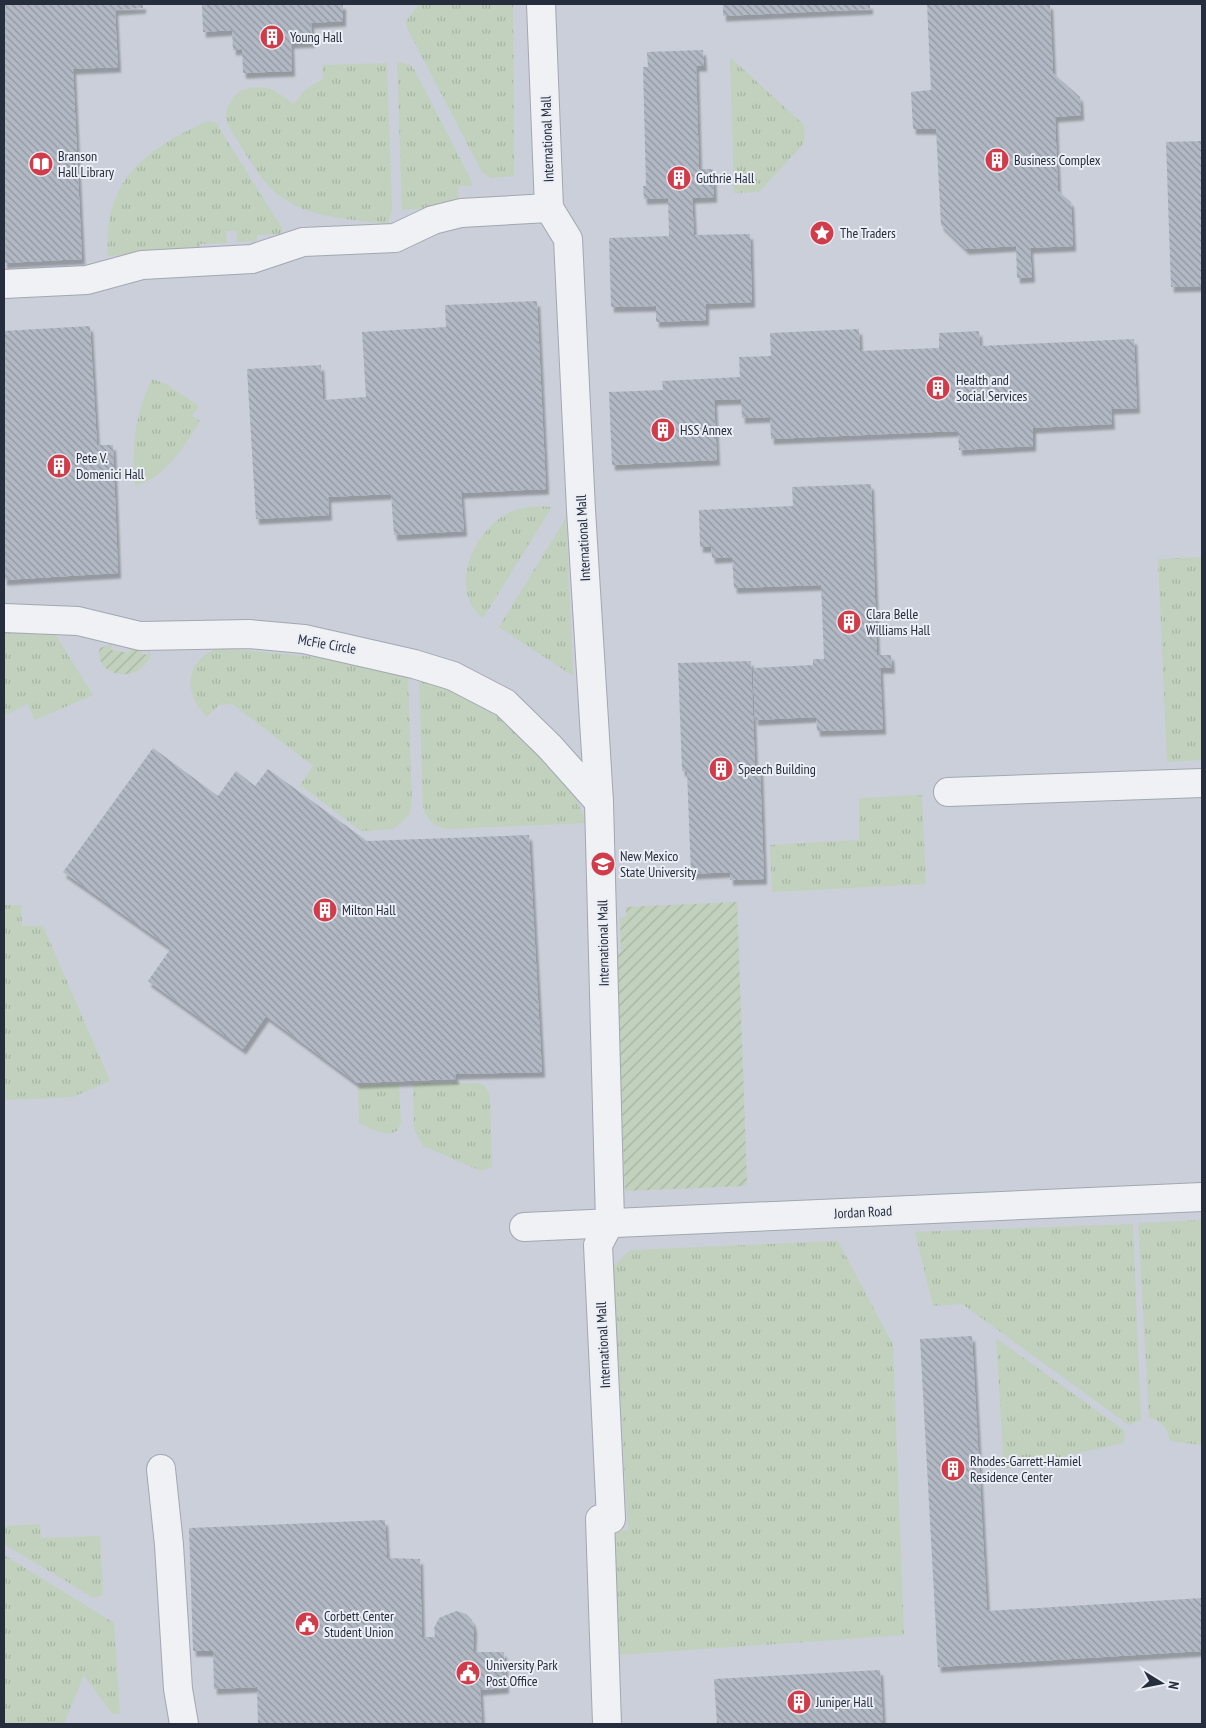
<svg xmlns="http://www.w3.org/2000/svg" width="1206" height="1728" font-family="'PT Sans Narrow',sans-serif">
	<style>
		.built { fill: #cacfd9 }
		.grass { fill: url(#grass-tufts) }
		.garden { fill: url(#garden-furrows) }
		.building { fill: url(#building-back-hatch); filter: url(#shadow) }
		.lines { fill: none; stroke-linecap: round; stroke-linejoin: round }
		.minor-casing { stroke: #a2a7b1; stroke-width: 30 }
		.minor { stroke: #eff1f5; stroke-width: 28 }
		.labels { text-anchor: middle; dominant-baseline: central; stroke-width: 4; stroke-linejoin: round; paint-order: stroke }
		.poi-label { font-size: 14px; fill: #262d3d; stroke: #ebeff5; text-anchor: start }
		.street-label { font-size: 14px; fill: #262d3d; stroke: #ebeff5 }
	</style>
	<defs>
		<pattern id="grass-tufts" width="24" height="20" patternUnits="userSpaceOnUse" patternTransform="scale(1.25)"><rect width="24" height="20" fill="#c1d1bd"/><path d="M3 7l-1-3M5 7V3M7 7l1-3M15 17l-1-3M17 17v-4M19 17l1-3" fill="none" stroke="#a6b4a3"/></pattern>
		<pattern id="garden-furrows" width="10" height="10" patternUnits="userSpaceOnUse" patternTransform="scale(1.25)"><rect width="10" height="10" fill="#c1d1bd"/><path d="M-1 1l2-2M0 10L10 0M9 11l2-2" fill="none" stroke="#a6b4a3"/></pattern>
		<pattern id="building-back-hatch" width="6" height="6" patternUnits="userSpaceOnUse" patternTransform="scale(1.25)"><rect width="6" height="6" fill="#b3b9c4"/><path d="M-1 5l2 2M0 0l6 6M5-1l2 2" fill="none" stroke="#9197a0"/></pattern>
		<filter id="shadow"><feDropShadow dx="3" dy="5.5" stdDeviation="1" flood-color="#0004"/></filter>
	</defs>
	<rect width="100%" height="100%" fill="#dce0e7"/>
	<rect class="built" x="4" y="4" width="1198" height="1720"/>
	<g class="grass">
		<polygon points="419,4 513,4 514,176 491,178 482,172 407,28 406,21"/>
		<polygon points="730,57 804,125 804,143 759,192 734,193"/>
		<polygon points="397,62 410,65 414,69 471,180 473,186 458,186 459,206 402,210"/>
		<path d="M387,63L392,209L388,223C374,224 360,220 346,219C272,209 263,182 227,123C223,111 231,96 243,90C248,87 261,87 267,88C275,89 286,99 294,104L305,90L323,79L322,65Z"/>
		<path d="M207,121L214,122L218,126L282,228V234L257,235V241L237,242L236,231H226L227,243L200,244V250L108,256C103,180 145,150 207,121Z"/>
		<path d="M152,379L166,384L199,406L192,416L200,421C184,447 166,477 135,486C132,445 134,417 152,379Z"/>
		<path d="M535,506L552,507L483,618C450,592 470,540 499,519C510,510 521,508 535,506Z"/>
		<polygon points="566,518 573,676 499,627"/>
		<polygon points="1202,557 1202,760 1167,762 1158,559"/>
		<polygon points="53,631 93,695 35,720 27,704 4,716 4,633"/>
		<path d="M219,648L316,657L408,676L412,805L408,816L394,829L361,831L300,785L313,766L239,709L232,704L219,705L207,717C183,694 184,660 219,648Z"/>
		<path d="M419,679L456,692L499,715L544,758L575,795L586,823L448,829C433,827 427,820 423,806Z"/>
		<polygon points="922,795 926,884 772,892 770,845 859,840 859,800 862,798"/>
		<polygon points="4,905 21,905 22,926 43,926 110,1081 73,1097 4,1100"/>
		<polygon points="413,1083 479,1083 485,1086 490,1095 492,1167 481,1171 423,1146 414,1129"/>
		<path d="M399,1084L401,1122L397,1131C385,1138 371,1128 359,1123L358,1086Z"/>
		<path d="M1202,1220V1445L1170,1441C1168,1429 1162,1420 1149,1418L1138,1223Z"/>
		<polygon points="1133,1224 1141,1420 1129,1425 962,1304 933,1306 915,1232"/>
		<polygon points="838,1241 893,1345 904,1635 617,1655 611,1531 628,1530 613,1267 630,1250"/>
		<polygon points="996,1338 1125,1431 1124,1443 1004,1469"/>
		<polygon points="40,1524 41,1538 100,1536 103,1594 94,1598 4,1544 4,1526"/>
		<polygon points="4,1555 114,1623 120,1713 112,1714 84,1675 64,1724 4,1724"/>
	</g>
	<g class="garden">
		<path d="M112,644L111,650L129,653L130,648L142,650V654L148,655L149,651L151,655C138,687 92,675 100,648Z"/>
		<polygon points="737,902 747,1183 744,1186 625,1191 615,953 621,953 620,918 626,917 626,907"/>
	</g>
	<g class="building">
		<polygon points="4,4 143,4 143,8 115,10 118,67 73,69 82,259 4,263"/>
		<polygon points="202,4 343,4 343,21 311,23 312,42 291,43 292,71 243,73 242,49 233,50 232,30 203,32"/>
		<polygon points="723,4 870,4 870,9 723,16"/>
		<polygon points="927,4 1050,4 1053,73 1080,97 1081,115 1055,117 1058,191 1071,202 1073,246 1030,248 1032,277 1017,278 1016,246 966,249 941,225 936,129 913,129 911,92 931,90"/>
		<polygon points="703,50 704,66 696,66 699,169 713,169 714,197 692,198 694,235 750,234 752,302 706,304 706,320 656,322 656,306 611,307 609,238 669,236 668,198 644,199 643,186 646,186 643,67 648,67 647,52"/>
		<polygon points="1202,141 1202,286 1171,287 1166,142"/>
		<polygon points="537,301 546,489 461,493 464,531 394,535 391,494 328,497 329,515 256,519 247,369 321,365 323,400 366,397 362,332 446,327 445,305"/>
		<polygon points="90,326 97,445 113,445 118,573 4,580 4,331"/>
		<polygon points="859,329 860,351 939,348 939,333 979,331 980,346 1134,339 1137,408 1111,409 1112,424 1033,428 1033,446 959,450 958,431 771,439 770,417 742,418 741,399 714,400 717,460 612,465 609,392 663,390 662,381 740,377 739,357 771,356 770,333"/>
		<polygon points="871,484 877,655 891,655 892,668 880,668 883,729 817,731 816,717 755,720 753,668 813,665 813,659 824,659 821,585 734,588 732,557 712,558 711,547 700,547 699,510 793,506 792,487"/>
		<polygon points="751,661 755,767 760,766 764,879 730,880 730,872 691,874 687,771 682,771 678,663"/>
		<polygon points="153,748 218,796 236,771 255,786 268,769 367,841 529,835 542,1072 455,1074 456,1079 357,1083 266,1016 243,1049 148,981 171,948 63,872"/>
		<polygon points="972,1336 987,1611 1202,1598 1202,1651 938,1667 920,1339"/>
		<polygon points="385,1520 387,1558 420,1559 422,1637 435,1637 434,1628 439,1618 456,1611 466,1614 472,1620 474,1628 473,1652 504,1652 506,1688 480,1690 482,1724 258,1724 257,1687 214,1689 213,1651 193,1651 189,1528"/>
		<polygon points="880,1670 883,1724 717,1724 714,1679"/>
	</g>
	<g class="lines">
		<defs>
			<g id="minor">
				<polyline points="541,4 549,208 568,239 581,510 599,802 610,1222 598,1245 611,1519 600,1519 607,1724"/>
				<polyline points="4,284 87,280 142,265 252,259 303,242 395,238 433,220 461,213 549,208"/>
				<polyline points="4,618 78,621 140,636 249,634 304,639 414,664 453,676 505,703 550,747 599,802"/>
				<polyline points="948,792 1202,783"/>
				<polyline points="524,1227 1202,1197"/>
				<polyline points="161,1469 169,1545 178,1689 184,1724"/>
			</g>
		</defs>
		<use href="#minor" class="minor-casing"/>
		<use href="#minor" class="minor"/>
	</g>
	<defs>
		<symbol id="building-disc" viewBox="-11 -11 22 22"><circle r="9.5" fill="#d13c4b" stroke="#ebeff5"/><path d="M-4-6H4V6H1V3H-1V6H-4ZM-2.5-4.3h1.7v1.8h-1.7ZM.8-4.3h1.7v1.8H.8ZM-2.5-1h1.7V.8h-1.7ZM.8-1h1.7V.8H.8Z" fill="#fff"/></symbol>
		<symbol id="library-disc" viewBox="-11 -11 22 22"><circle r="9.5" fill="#d13c4b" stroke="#ebeff5"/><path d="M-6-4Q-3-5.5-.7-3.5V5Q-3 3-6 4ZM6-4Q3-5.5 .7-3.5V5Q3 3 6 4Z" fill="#fff"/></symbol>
		<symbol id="sight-disc" viewBox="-11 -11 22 22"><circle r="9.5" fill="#d13c4b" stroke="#ebeff5"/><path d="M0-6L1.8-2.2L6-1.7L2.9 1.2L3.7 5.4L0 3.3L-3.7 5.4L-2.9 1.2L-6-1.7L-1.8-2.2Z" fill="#fff"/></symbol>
		<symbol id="university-disc" viewBox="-11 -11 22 22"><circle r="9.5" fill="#d13c4b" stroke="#ebeff5"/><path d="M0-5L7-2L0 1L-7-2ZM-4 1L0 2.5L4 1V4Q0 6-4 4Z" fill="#fff"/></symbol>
		<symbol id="civic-disc" viewBox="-11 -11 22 22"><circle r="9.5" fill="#d13c4b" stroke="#ebeff5"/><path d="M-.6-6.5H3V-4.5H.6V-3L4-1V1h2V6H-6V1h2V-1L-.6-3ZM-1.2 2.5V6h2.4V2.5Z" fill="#fff"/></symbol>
	</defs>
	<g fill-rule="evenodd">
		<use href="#building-disc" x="258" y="23" width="28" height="28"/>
		<use href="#building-disc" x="983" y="146" width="28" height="28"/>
		<use href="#library-disc" x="27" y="150" width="28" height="28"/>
		<use href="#building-disc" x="665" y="164" width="28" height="28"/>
		<use href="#sight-disc" x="808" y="219" width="28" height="28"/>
		<use href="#building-disc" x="924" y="374" width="28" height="28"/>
		<use href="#building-disc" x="649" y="416" width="28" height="28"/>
		<use href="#building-disc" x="45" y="452" width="28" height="28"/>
		<use href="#building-disc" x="835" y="608" width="28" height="28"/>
		<use href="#building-disc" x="707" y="755" width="28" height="28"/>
		<use href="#university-disc" x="589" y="850" width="28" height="28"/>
		<use href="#building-disc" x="311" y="896" width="28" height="28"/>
		<use href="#building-disc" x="939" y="1455" width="28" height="28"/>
		<use href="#civic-disc" x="293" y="1610" width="28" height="28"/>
		<use href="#civic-disc" x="454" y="1659" width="28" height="28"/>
		<use href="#building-disc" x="785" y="1688" width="28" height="28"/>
	</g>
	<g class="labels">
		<g class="poi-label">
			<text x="290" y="37">Young Hall</text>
			<text x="58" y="156">Branson<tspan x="58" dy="16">Hall Library</tspan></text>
			<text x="1014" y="160">Business Complex</text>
			<text x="696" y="178">Guthrie Hall</text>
			<text x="840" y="233">The Traders</text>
			<text x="956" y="380">Health and<tspan x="956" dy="16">Social Services</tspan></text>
			<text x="680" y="430">HSS Annex</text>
			<text x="76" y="458">Pete V.<tspan x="76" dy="16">Domenici Hall</tspan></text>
			<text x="866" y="614">Clara Belle<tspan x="866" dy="16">Williams Hall</tspan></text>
			<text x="738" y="769">Speech Building</text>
			<text x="620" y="856">New Mexico<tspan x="620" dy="16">State University</tspan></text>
			<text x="342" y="910">Milton Hall</text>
			<text x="970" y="1461">Rhodes-Garrett-Hamiel<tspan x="970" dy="16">Residence Center</tspan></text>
			<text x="324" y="1616">Corbett Center<tspan x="324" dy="16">Student Union</tspan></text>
			<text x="486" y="1665">University Park<tspan x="486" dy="16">Post Office</tspan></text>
			<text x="816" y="1702">Juniper Hall</text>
		</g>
		<g class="street-label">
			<text transform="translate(547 139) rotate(-92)">International Mall</text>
			<text transform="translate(583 538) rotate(-93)">International Mall</text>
			<text transform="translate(327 644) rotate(10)">McFie Circle</text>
			<text transform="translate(603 943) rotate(-91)">International Mall</text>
			<text transform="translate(863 1212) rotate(-3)">Jordan Road</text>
			<text transform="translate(603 1345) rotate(-93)">International Mall</text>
		</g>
	</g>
	<rect width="1206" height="1728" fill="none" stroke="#262d3d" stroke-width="10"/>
	<g transform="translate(1161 1683) rotate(100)" stroke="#ebeff5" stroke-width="4" paint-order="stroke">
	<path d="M0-4L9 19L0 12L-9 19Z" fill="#262d3d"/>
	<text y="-8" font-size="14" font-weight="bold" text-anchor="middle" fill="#262d3d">N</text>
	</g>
</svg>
